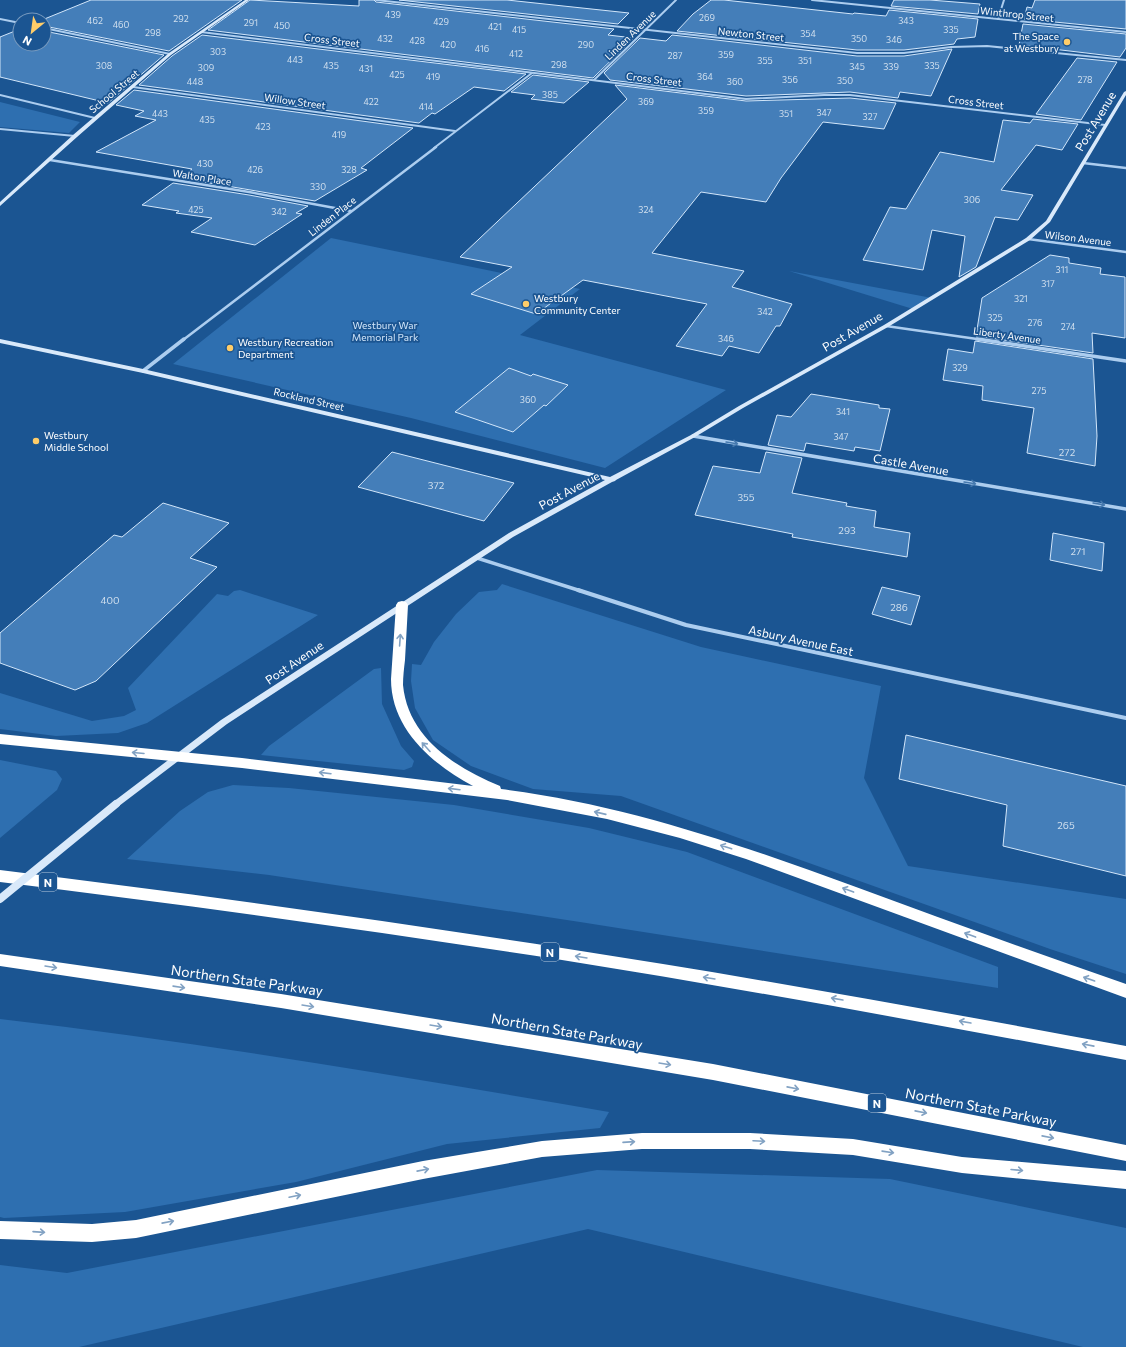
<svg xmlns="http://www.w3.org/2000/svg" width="1126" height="1347" font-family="Commissioner,sans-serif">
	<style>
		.green { fill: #2e6fb0 }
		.building { fill: #447eb9; stroke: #d2e6fa }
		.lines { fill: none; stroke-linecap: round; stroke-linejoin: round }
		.street-far3 { stroke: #accdef; stroke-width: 2 }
		.street-far2 { stroke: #accdef; stroke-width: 2.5 }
		.street-far1 { stroke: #accdef; stroke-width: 3.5 }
		.street { stroke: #accdef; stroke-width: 4 }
		.secondary { fill: #d9e9fa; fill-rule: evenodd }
		.highway { fill: #fff; fill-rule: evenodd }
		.secondary-bridge { stroke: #d9e9fa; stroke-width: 8 }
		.oneway { stroke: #4679ae }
		.oneway2 { stroke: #82a2c3 }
		.poi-dot { fill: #ffcd69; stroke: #1b5592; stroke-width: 1.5 }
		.labels { text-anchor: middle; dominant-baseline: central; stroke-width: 3.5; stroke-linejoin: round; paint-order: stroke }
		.far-number-label { font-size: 9px; fill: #d0dfee }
		.far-street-label { font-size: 10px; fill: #fff; stroke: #1b5592 }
		.far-poi-label { font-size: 10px; fill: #fff; stroke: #1b5592; text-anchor: start }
		.far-park-label { font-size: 10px; fill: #d2e6fa; stroke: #1b5592 }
		.number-label { font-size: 10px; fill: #d0dfee }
		.shield { fill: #1b5592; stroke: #bbccde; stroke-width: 1 }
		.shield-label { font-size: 11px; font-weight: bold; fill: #fff }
		.street-label { font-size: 12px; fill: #fff; stroke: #1b5592 }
		.near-street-label { font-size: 14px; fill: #fff; stroke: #1b5592 }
	</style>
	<rect width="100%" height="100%" fill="#1b5592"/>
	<g class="green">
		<polygon points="0,102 80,122 69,133 0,127"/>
		<polygon points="331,238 580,289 520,335 726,390 605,468 411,418 173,364"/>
		<polygon points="789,271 932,298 913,309"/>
		<polygon points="502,584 701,647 881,686 864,778 908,866 1126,899 1126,974 1050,949 621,796 533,789 471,766 433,740 415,708 411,681 412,664 421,665 434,642 456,614 479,592 497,590"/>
		<polygon points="240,590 318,615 147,723 118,733 56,736 0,729 0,693 92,721 124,716 136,710 128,688 217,594 228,596 234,591"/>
		<polygon points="381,668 382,704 401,746 414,761 412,767 404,770 261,755 269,746 374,669"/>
		<polygon points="0,760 56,771 62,779 57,790 0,838"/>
		<polygon points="233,785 289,788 454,805 589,828 687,852 998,967 998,988 580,922 269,875 127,859 180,811 208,792"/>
		<path d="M0,1019C204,1043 406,1077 609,1112L600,1128L447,1144L296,1182L125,1212L4,1218L0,1217Z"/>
		<polygon points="597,1170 890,1179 1126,1228 1126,1347 1083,1347 588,1229 79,1347 0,1347 0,1265 67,1273"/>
	</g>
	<g class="building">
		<polygon points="91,0 242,0 169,51 44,26 44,20 42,20"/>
		<polygon points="250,0 359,6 359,0 374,0 376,2 614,29 608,35 634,38 593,78 208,30"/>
		<polygon points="399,0 507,0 629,13 618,24"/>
		<polygon points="711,0 724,0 853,14 854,13 886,16 889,10 978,19 975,37 957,39 954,44 904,50 857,50 677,31 693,14"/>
		<polygon points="894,0 930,0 980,4 978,14 891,6"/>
		<polygon points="1035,0 1126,0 1126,29 1024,19 1027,7 1032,8"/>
		<polygon points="1023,24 1126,34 1126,48 1120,57 1019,45"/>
		<polygon points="20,29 20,44 44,44 44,31 164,55 108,103 0,77 0,37"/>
		<polygon points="202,35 526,74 504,91 474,87 435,114 432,113 419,123 139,85 172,56"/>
		<polygon points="672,35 857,56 904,56 952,49 931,96 900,92 898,98 850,92 746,96 610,80 604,73 640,38 666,41"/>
		<polygon points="1077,58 1117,62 1081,120 1036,114"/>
		<polygon points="533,75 589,82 564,103 531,99 535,95 511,92"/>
		<polygon points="615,85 746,101 850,98 896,103 884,129 823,122 781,178 766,202 701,192 652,253 744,271 732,287 792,304 780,326 776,326 759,353 729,346 722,356 676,346 707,304 630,289 583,280 536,314 471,294 512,267 460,257 627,99"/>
		<polygon points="134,90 413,128 361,168 367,170 315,201 180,178 192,169 96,152 156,120 135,116 144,111 116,105"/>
		<polygon points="1033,119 1078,124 1062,150 1036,145 1001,190 1033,195 1018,220 995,217 976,267 959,277 965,236 932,230 923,270 863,260 890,207 906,209 940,152 994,162 1003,120 1030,123"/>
		<polygon points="173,183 249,195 308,206 296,213 302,214 255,245 191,232 212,218 176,213 179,211 142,205"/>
		<polygon points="1050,255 1069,258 1069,263 1101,268 1100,274 1125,277 1125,338 1092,333 1093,353 976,336 982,298"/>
		<polygon points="975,341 1093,359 1097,436 1095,466 1027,453 1034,408 982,400 983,386 943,380 948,349 973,353"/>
		<polygon points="509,368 531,376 533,374 568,385 546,406 544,405 513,432 455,412"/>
		<polygon points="811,394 879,405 879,408 890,409 880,451 855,447 854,451 806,443 804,451 768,445 777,415 791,417"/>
		<polygon points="392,452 514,483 484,521 358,487"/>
		<polygon points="766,452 802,458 792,493 847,503 846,506 876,511 874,527 910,533 907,557 792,537 793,534 695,515 713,466 760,473"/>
		<polygon points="163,503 229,523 190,558 217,567 96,681 75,690 0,663 0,633 114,535 122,537"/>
		<polygon points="1053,533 1104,543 1102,571 1050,560"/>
		<polygon points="882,587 920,596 911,625 872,614"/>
		<polygon points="906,735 1126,786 1126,876 1003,846 1007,805 899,779"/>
	</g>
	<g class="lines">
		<g class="street-far3">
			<polyline points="376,0 857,53 904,53 951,47 987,46 1126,60"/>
			<polyline points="812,0 1126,32"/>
			<polyline points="0,19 20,23"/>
			<polyline points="998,19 1004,0"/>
			<polyline points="44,28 170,54"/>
			<polyline points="201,32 746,99 824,95 850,95 1105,125"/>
			<polyline points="594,80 676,0"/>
			<polyline points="133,87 455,131"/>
			<polyline points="0,95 95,118"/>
			<polyline points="0,129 75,136"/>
			<polyline points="434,148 532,73"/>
		</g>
		<g class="street-far2">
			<polyline points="50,160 249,192 351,211"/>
			<polyline points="1083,163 1126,168"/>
			<polyline points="1028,239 1126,252"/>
			<polyline points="886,326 984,340"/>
			<polyline points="183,340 436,147"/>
		</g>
		<g class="street-far1">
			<polyline points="977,339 1126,361"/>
			<polyline points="143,371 184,339"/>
			<polyline points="693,436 1126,509"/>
			<polyline points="477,558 581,591"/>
		</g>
		<polyline class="street" points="578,590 686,625 1126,718"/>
		<g class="secondary">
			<polygon points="245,0 249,0 171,55 77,137 0,206 0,202 73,135 169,53"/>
			<polygon points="1126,91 1126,95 1050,222 1030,240 888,327 743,408 695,437 616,480 615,481 612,482 513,537 227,724 119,806 116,807 113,806 112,804 113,802 221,720 509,533 605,480 143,373 0,343 0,339 143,369 610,477 691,435 739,406 884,325 1026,238 1046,221 1124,92"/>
		</g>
		<g class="highway">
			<path d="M402,601L406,602L408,605C407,623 406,642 405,660C404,668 403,677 403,685C408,738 456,768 500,786L501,789C624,804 741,845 856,887C946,920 1036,953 1126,984V998L746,859L680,838L607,819L507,800L242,768L0,744V734L242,758L473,786C432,764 391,729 391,679L396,605L398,602Z"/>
			<path d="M0,870C188,893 375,919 562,948C750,977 938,1011 1126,1046V1060C938,1025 750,990 562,960C375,931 188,905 0,882Z"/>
			<polygon points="0,954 281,994 713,1064 1126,1145 1126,1161 713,1080 281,1008 0,966"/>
			<polygon points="642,1133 750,1133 853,1139 962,1157 1126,1171 1126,1189 962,1173 853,1155 750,1149 642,1149 542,1157 423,1179 136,1238 92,1242 0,1239 0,1221 92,1224 136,1220 423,1161 542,1141"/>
		</g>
		<polyline class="secondary-bridge" points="0,899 116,804"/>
	</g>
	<defs><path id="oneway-shaft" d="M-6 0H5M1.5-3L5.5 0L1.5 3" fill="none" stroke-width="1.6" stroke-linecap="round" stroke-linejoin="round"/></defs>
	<g class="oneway">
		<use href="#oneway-shaft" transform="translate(732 443) rotate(9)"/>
		<use href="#oneway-shaft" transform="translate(970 483) rotate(9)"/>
		<use href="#oneway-shaft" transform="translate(1099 504) rotate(10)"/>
	</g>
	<g class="oneway2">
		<use href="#oneway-shaft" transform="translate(400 640) rotate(-86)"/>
		<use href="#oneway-shaft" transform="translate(426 747) rotate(-132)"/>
		<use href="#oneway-shaft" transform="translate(138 753) rotate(-175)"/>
		<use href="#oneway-shaft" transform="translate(325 773) rotate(-173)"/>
		<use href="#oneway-shaft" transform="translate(454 789) rotate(-173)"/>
		<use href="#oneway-shaft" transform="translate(600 813) rotate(-167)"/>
		<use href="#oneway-shaft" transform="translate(726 847) rotate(-162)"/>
		<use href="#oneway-shaft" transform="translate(848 890) rotate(-160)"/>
		<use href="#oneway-shaft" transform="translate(970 935) rotate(-160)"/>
		<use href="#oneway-shaft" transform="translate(581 957) rotate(-171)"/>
		<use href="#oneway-shaft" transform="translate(51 967) rotate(9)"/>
		<use href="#oneway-shaft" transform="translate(709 978) rotate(-171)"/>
		<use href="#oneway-shaft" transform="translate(1089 979) rotate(-161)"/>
		<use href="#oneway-shaft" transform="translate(179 987) rotate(8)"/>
		<use href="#oneway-shaft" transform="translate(837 999) rotate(-170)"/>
		<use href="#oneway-shaft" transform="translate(308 1006) rotate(9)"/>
		<use href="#oneway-shaft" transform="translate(965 1022) rotate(-170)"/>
		<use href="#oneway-shaft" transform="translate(436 1026) rotate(9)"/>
		<use href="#oneway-shaft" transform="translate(1088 1045) rotate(-169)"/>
		<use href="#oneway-shaft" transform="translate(665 1064) rotate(9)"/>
		<use href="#oneway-shaft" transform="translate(793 1088) rotate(11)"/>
		<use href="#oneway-shaft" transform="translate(921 1112) rotate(11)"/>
		<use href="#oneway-shaft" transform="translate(1048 1137) rotate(11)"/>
		<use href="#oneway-shaft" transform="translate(759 1141) rotate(3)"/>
		<use href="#oneway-shaft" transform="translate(629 1142) rotate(-4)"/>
		<use href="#oneway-shaft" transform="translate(888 1152) rotate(8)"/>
		<use href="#oneway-shaft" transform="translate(423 1170) rotate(-11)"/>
		<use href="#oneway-shaft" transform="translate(1017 1170) rotate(5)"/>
		<use href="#oneway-shaft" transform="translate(295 1196) rotate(-12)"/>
		<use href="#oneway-shaft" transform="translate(168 1222) rotate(-11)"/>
		<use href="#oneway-shaft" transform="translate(39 1232) rotate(4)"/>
	</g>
	<g class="poi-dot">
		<circle cx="1067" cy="42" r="4"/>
		<circle cx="526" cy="304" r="4"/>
		<circle cx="230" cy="348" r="4"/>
		<circle cx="36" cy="441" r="4"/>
	</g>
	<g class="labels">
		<g class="far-number-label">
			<text x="393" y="14">439</text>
			<text x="707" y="17">269</text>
			<text x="181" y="18">292</text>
			<text x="95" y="20">462</text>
			<text x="906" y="20">343</text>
			<text x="441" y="21">429</text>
			<text x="251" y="22">291</text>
			<text x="121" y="24">460</text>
			<text x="282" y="25">450</text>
			<text x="495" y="26">421</text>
			<text x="519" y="29">415</text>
			<text x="951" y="29">335</text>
			<text x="153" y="32">298</text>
			<text x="808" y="33">354</text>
			<text x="385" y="38">432</text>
			<text x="859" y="38">350</text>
			<text x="894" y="39">346</text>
			<text x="417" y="40">428</text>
			<text x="448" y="44">420</text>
			<text x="586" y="44">290</text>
			<text x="482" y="48">416</text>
			<text x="218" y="51">303</text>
			<text x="516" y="53">412</text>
			<text x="726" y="54">359</text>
			<text x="675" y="55">287</text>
			<text x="295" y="59">443</text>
			<text x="765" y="60">355</text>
			<text x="805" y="60">351</text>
			<text x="559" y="64">298</text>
			<text x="104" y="65">308</text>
			<text x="331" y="65">435</text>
			<text x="932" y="65">335</text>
			<text x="857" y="66">345</text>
			<text x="891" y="66">339</text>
			<text x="206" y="67">309</text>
			<text x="366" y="68">431</text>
			<text x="397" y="74">425</text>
			<text x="433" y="76">419</text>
			<text x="705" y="76">364</text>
			<text x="790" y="79">356</text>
			<text x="1085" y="79">278</text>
			<text x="845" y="80">350</text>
			<text x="195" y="81">448</text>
			<text x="735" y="81">360</text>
			<text x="550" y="94">385</text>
			<text x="371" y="101">422</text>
			<text x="646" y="101">369</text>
			<text x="426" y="106">414</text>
			<text x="706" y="110">359</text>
			<text x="824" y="112">347</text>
			<text x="160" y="113">443</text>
			<text x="786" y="113">351</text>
			<text x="870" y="116">327</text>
			<text x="207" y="119">435</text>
			<text x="263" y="126">423</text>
			<text x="339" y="134">419</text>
			<text x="205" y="163">430</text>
			<text x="255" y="169">426</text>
			<text x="349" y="169">328</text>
			<text x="318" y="186">330</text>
			<text x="972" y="199">306</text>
			<text x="196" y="209">425</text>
			<text x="646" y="209">324</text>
			<text x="279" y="211">342</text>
			<text x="1062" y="269">311</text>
			<text x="1048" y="283">317</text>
			<text x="1021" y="298">321</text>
			<text x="765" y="311">342</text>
			<text x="995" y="317">325</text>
			<text x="1035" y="322">276</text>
			<text x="1068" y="326">274</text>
			<text x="726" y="338">346</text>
			<text x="960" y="367">329</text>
			<text x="1039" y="390">275</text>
			<text x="528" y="399">360</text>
			<text x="843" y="411">341</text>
			<text x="841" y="436">347</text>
		</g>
		<g class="far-street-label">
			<text transform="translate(1017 14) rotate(6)">Winthrop Street</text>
			<text transform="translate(751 34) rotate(6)">Newton Street</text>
			<text transform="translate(630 35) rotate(-44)">Linden Avenue</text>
			<text transform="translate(332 40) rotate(7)">Cross Street</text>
			<text transform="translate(654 79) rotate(7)">Cross Street</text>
			<text transform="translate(114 91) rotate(-40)">School Street</text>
			<text transform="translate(295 101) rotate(8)">Willow Street</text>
			<text transform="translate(976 102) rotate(7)">Cross Street</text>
			<text transform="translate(202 177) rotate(9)">Walton Place</text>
			<text transform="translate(332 216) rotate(-38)">Linden Place</text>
			<text transform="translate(1078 238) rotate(7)">Wilson Avenue</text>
			<text transform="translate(1007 335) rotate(8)">Liberty Avenue</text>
			<text transform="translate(309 399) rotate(13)">Rockland Street</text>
		</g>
		<g class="far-poi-label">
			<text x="1059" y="36" text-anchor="end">The Space<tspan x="1059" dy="12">at Westbury</tspan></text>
			<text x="534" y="298">Westbury<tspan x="534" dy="12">Community Center</tspan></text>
			<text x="238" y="342">Westbury Recreation<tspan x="238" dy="12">Department</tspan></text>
			<text x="44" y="435">Westbury<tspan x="44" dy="12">Middle School</tspan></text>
		</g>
		<g class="far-park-label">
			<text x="385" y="325">Westbury War<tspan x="385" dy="12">Memorial Park</tspan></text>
		</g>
		<g class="number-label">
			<text x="1067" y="452">272</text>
			<text x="436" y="485">372</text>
			<text x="746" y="497">355</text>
			<text x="847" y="530">293</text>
			<text x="1078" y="551">271</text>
			<text x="110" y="600">400</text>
			<text x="899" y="607">286</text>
			<text x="1066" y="825">265</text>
		</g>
		<g class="shield">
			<rect x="39" y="873" width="18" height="18" rx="3"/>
			<rect x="541" y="943" width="18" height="18" rx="3"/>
			<rect x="868" y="1094" width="18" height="18" rx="3"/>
		</g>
		<g class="shield-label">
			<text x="48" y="882">N</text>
			<text x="550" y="952">N</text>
			<text x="877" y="1103">N</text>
		</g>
		<g class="street-label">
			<text transform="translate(1095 121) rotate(-59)">Post Avenue</text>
			<text transform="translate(852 331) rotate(-30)">Post Avenue</text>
			<text transform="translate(911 464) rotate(10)">Castle Avenue</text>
			<text transform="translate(569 490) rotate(-28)">Post Avenue</text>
			<text transform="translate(801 640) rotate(12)">Asbury Avenue East</text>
			<text transform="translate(294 662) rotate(-34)">Post Avenue</text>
		</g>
		<g class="near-street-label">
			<text transform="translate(247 980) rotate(8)">Northern State Parkway</text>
			<text transform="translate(567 1031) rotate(10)">Northern State Parkway</text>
			<text transform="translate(981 1107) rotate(11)">Northern State Parkway</text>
		</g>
	</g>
	<g transform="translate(32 32) rotate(209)"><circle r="19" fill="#1b5592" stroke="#7699be"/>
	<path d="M0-3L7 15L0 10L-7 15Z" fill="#ffcd69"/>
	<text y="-6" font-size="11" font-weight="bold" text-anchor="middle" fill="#ffffff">N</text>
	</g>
</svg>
